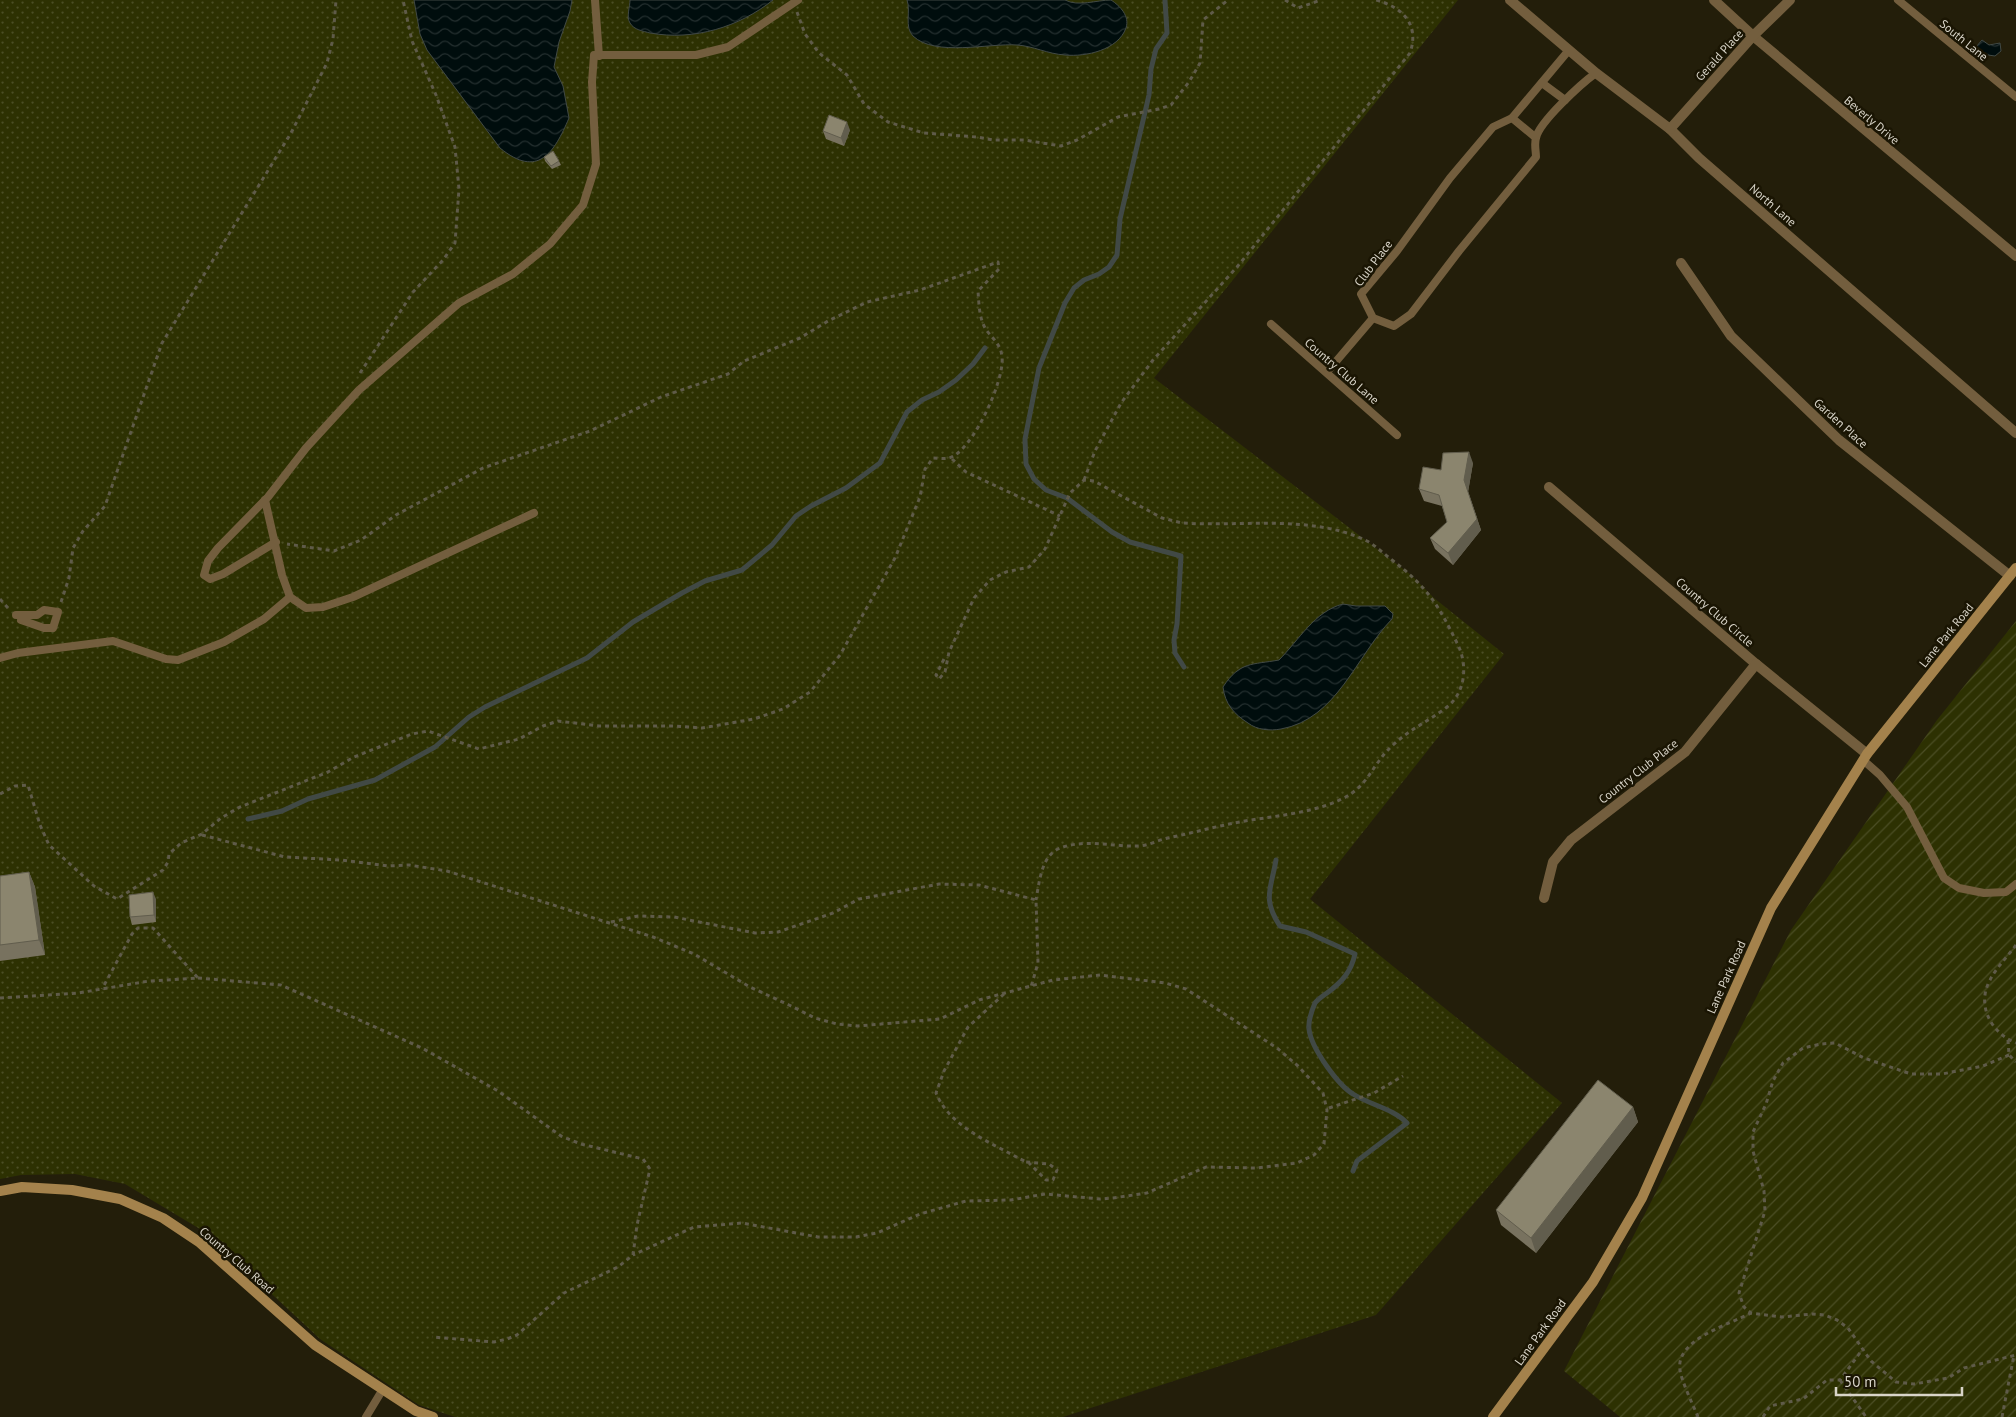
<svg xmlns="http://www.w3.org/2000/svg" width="2016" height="1417" font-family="'PT Sans',sans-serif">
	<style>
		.grass { fill: url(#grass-dots) }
		.garden { fill: url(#garden-furrows) }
		.water { fill: url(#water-waves); stroke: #414945 }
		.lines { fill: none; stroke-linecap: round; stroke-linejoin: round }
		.stream { stroke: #414945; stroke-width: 5 }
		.path { stroke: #5f5b49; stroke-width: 3; stroke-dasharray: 4 4; stroke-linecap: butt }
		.lane { stroke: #735e3e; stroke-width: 8 }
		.street { stroke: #735e3e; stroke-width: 10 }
		.secondary { stroke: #a4824c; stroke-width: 10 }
		.wall { fill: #78725f }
		.shaded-wall { fill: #615d4d }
		.building { fill: #8b856e; stroke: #615d4d }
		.labels { text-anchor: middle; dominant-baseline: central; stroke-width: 5; stroke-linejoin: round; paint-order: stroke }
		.street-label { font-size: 12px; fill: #d8d4c8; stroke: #1a1503 }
	</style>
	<defs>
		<pattern id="grass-dots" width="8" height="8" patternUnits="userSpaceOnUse" patternTransform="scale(1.25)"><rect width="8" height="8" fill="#2d3102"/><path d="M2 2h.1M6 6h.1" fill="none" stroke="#4b4e25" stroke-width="1.8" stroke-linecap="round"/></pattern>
		<pattern id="garden-furrows" width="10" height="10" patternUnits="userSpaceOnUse" patternTransform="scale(1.25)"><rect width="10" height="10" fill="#2d3102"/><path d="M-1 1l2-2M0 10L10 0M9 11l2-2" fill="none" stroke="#4b4e25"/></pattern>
		<pattern id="water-waves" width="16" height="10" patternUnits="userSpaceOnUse" patternTransform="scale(1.25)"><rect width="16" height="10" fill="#000d0d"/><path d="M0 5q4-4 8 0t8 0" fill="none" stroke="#242f2f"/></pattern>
	</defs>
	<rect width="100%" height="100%" fill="#231e0a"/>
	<polygon class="grass" points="0,0 1458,0 1154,378 1411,575 1434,598 1504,654 1310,899 1562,1103 1376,1315 1063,1417 455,1417 419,1405 320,1339 205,1232 125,1184 75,1174 21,1175 0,1179"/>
	<polygon class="garden" points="2016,621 2016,1417 1620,1417 1564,1371 1791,930 1937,720"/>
	<g class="water">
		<path d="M414,0H572L570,11L559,42L554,67L563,86L569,118C554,153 538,179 500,148L427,50L420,34Z"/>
		<path d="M630,0H773C739,27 694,41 650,33C643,31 634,30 630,23C626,17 630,7 630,0Z"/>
		<path d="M907,0H1065C1078,7 1097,0 1111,0C1120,6 1130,16 1126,28C1118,50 1086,57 1065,55C1048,54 1033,46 1017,45C989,43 935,57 913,36C904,27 911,11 907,0Z"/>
		<polygon points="1982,40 1989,45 2000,43 2001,51 1995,56 1981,54 1976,47"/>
		<path d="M1343,604L1356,606H1385L1393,614L1392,619C1356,656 1337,719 1281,729C1270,731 1257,730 1248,723C1234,714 1225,704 1223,687C1240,661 1252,665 1279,660C1299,640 1315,611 1343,604Z"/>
	</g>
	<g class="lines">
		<g class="stream">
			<polyline points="1165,0 1167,33 1156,49 1151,69 1149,95 1120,219 1117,255 1109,267 1099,274 1084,280 1074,288 1065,303 1039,368 1025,439 1026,464 1034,479 1046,490 1067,498 1112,532 1130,542 1181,556 1177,624 1174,640 1175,653 1184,667"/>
			<polyline points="248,819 282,811 308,799 375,780 435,747 469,717 485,707 587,658 633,622 682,593 705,581 742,570 772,545 796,516 811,506 846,488 880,463 907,412 922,400 939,392 956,380 973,364 985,348"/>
			<path d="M1276,860C1271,889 1262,899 1280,926L1306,932L1355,954C1351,972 1342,982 1327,993C1323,996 1318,999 1315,1003C1312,1010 1308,1021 1309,1029C1311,1048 1338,1085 1353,1094C1370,1105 1394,1109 1407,1123L1357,1161L1353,1171"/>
		</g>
		<g class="path">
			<polyline points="1285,0 1298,8 1321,0"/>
			<polyline points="797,12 805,34 819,53 847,75 864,104 888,122 924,133 977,137 993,140 1024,140 1061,146 1077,140 1118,117 1159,109 1171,105 1189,82 1200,63 1203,20 1228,0"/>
			<polyline points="360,373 413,292 443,260 455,243 459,189 455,147 436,95 412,41 403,0"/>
			<polyline points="952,459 966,472 1060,516"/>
			<path d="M1084,480L1095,451L1121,403L1153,360L1237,267L1410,53C1420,24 1402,7 1376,0"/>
			<polyline points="0,599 8,608"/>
			<polyline points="61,602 69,578 73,548 83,531 105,506 162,343 291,133 327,63 333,39 336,0"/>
			<path d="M944,659L936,675L939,679L945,672L949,652L974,598L990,580L1006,572L1029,567L1045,549L1070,493L1084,480L1094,481L1162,518L1182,523C1242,527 1312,514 1367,541C1376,546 1384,554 1392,560C1427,587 1438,604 1457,643C1468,664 1466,692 1447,707C1429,721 1410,729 1393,745C1371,765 1370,785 1342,799C1306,816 1263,816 1225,825C1206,829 1187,834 1168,838C1158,840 1148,846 1138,846C1113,847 1083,838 1058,849C1041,857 1039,884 1036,900"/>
			<path d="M0,794L15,786L28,785L40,825L49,845L94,886L117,899L163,870L168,862L169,854L181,843L202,834L221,818L240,807L328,772L354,757L412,734L428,731L479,749L519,739L543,726L558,721L599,726H674L702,728L754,719L783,709L810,692L840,655L895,558L920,497L925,469L933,458C938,458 944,459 949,458C972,452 1005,380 1002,357C1001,345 994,340 987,331C979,320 979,304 978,291L999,269L998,262L920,290L867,302L828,321L800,338L744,361L728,374L661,397L590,431L483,468L396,515L361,540L334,551L287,544"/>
			<polyline points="202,835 285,857 341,860 388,866 409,865 447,871 653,937 694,954 750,987 789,1005 815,1018 837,1024 858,1026 940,1019 979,1000 1053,980 1100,975 1165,983 1186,989 1277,1048 1298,1066 1323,1093 1327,1110 1324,1144 1314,1155 1297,1163 1257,1168 1206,1167 1147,1193 1113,1198 1100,1199 1045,1194 1011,1200 966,1201 920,1214 877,1233 856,1237 818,1237 742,1223 694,1227 633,1255"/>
			<polyline points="611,922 638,916 674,917 755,933 778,932 833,913 859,899 939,884 979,885 1036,900 1038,963 1031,987"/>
			<path d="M2016,945C2008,956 1996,968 1990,980C1976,1005 1991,1033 2016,1043"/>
			<polyline points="198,978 281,985 422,1048 498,1091 561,1136 581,1144 643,1159 650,1169 637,1225 633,1255 618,1267 564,1293 517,1335 507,1339 494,1342 432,1337"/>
			<path d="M1004,994L968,1027L944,1071L936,1093C950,1127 990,1142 1020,1159L1029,1163L1046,1180H1053L1057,1170L1049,1164L1026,1162"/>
			<polyline points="0,998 78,993 149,981 198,978 153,928 138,928 132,934 102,989"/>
			<polyline points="2008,1040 2009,1055 2016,1062"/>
			<polyline points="2009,1055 1983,1066 1942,1074 1911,1074 1864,1058 1835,1043 1821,1044 1803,1048 1783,1063 1773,1081 1766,1104 1753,1132 1753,1151 1764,1191 1765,1211 1739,1293 1744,1307 1751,1313 1782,1317 1812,1314 1825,1315 1837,1320 1848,1328 1871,1361 1896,1382 1914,1384 1948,1378 1964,1368 2016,1355"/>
			<polyline points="1329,1108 1374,1093 1403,1076"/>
			<polyline points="1840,1380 1866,1417"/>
			<path d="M1698,1417C1694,1407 1681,1380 1680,1370C1675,1339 1731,1324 1751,1313"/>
			<polyline points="1763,1417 1770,1406 1803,1399 1827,1380 1840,1380 1862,1350"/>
			<polyline points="2002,1417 2014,1355"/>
		</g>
		<g class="lane">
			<polyline points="595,0 599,56"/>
			<polyline points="1898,0 2016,97"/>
			<polyline points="1542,83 1565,100"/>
			<polyline points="1512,118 1569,50"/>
			<path d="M1535,137L1512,118L1493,127L1450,178L1397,251L1361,294L1373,318L1394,326L1411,314L1459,251L1536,157C1536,151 1534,144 1536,138C1539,122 1582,83 1596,73"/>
			<polyline points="1271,324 1397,435"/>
			<polyline points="1327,372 1373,318"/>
			<polyline points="265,500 282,575 290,597 306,608 323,607 353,597 534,513"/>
			<polyline points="276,542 223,574 210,579 204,575 208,561 218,548 268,497 306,448 359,390 459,303 513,274 550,244 583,205 596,164 592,82 594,55 696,55 728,47 798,0"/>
			<polyline points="16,615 37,615 44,610 58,612 53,628 44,628 21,620"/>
			<polyline points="0,658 18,653 113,641 166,659 178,660 224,642 264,619 290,597"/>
			<polyline points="1863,760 1880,775 1907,807 1944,878 1959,888 1984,893 2006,892 2016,884"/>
			<polyline points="366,1417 383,1389"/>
		</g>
		<g class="street">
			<polyline points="1510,0 1596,73 1670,129 1699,158 2016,433"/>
			<polyline points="1714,0 1753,36 2016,256"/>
			<polyline points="1670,129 1753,36 1790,0"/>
			<polyline points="1681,263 1731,336 1839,440 2010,576"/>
			<polyline points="1549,487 1756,664 1867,754"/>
			<polyline points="1544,898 1553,862 1571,840 1685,752 1756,664"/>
		</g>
		<g class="secondary">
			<polyline points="0,1191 22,1187 72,1190 120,1199 163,1218 199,1242 315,1345 416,1411 433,1417"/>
			<polyline points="1493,1417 1593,1282 1642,1198 1771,908 1867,754 2016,568"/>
		</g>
	</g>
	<g class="wall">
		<polygon points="850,130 844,146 826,139 823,131"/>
		<polygon points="544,157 559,161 561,165 552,169 545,161"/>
		<polygon points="1473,463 1468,492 1481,530 1453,565 1435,549 1430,538 1447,522 1442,506 1424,501 1419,489 1441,470"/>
		<polygon points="29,872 35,887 45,955 0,961 0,876"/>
		<polygon points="156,899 156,922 132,925 130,917"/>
		<polygon points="1633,1107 1638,1122 1536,1253 1501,1225 1496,1210"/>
	</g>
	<g class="shaded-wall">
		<polygon points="847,122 850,130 844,146 841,138"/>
		<polygon points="1469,452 1473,463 1468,492 1481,530 1453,565 1448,553"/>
		<polygon points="29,872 35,887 45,955 39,940"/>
		<polygon points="153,892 156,899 156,922 154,915"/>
		<polygon points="1633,1107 1638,1122 1536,1253 1531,1238"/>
	</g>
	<g class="building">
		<polygon points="829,115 847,122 841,138 823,131"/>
		<polygon points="553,151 559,161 551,166 544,157"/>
		<polygon points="1469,452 1464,480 1477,519 1448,553 1430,538 1447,522 1439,495 1419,489 1423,467 1441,470 1443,453"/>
		<polygon points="29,872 39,940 0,945 0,876"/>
		<polygon points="153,892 154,915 130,917 129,895"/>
		<polygon points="1598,1080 1633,1107 1531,1238 1496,1210"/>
	</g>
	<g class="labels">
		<g class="street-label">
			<text transform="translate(1964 40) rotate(39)">South Lane</text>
			<text transform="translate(1719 55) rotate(-48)">Gerald Place</text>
			<text transform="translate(1872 120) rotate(40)">Beverly Drive</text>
			<text transform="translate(1773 205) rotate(41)">North Lane</text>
			<text transform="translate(1373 263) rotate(-53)">Club Place</text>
			<text transform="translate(1342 371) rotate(41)">Country Club Lane</text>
			<text transform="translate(1841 423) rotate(42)">Garden Place</text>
			<text transform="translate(1715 612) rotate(41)">Country Club Circle</text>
			<text transform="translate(1946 635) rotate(-51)">Lane Park Road</text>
			<text transform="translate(1638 771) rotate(-38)">Country Club Place</text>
			<text transform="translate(1726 977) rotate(-66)">Lane Park Road</text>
			<text transform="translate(237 1260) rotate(41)">Country Club Road</text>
			<text transform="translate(1540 1332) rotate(-54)">Lane Park Road</text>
		</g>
	</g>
	<path d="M1836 1387v8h126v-8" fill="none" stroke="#d8d4c8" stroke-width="2.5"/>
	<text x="1844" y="1387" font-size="15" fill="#d8d4c8" stroke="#1a1503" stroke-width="4" paint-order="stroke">50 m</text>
</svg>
